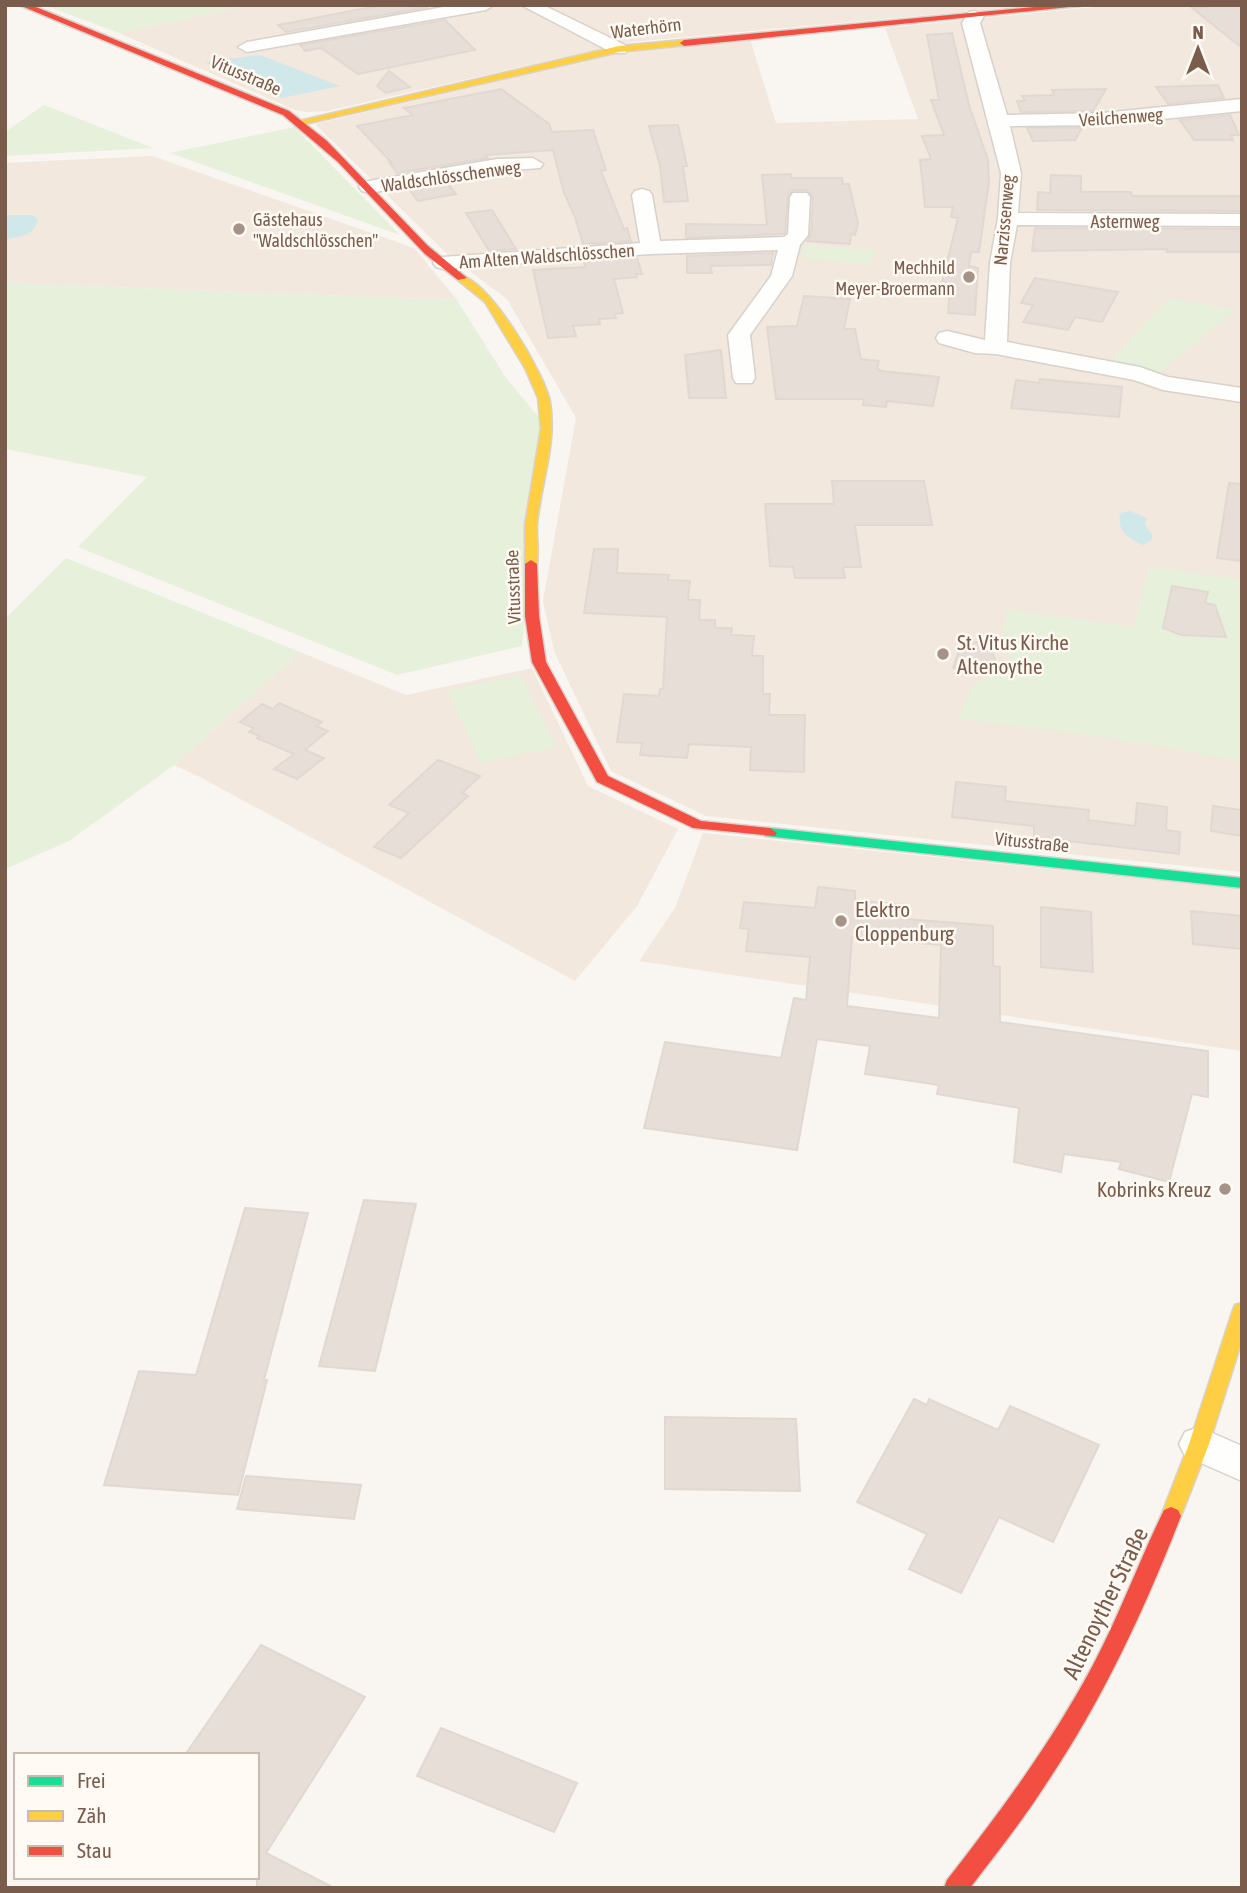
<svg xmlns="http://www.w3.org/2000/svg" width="1247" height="1893" font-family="'Asap Condensed',sans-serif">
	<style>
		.residential { fill: #f2e8de }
		.green { fill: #e7f0db }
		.water { fill: #d0e8ea }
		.building { fill: #e6ded7; stroke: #e2d8d2; stroke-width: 2; fill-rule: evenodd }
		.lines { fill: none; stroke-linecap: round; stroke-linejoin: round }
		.street-casing { stroke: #d7d1cb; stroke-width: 3 }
		.fast-casing { stroke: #d9d2cb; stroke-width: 3 }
		.slow-casing { stroke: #d9d2cb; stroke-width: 3 }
		.jam-casing { stroke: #d9d2cb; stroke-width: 3 }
		.street { fill: #fefefd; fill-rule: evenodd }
		.fast { fill: #16e098; fill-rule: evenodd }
		.slow { fill: #ffcf43; fill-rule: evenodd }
		.jam { fill: #f24e42; fill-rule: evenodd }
		.poi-dot { fill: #a69286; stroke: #fffaf3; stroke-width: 2.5 }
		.labels { text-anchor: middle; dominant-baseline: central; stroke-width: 5; stroke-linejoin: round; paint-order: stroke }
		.far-street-label { font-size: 18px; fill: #7a5c4d; stroke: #fffaf3 }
		.far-poi-label { font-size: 18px; fill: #7a5c4d; stroke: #fffaf3; text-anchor: start }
		.poi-label { font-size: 21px; fill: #7a5c4d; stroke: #fffaf3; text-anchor: start }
		.near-street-label { font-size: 24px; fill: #7a5c4d; stroke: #fffaf3 }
	</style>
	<rect width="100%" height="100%" fill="#f9f5f0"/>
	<g class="residential">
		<polygon points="251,5 1036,5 631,42 327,111 307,112 295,110 119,33"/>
		<polygon points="1115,5 1242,5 1242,872 706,816 611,771 554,651 543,601 576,418 507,299 448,255 315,124 609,55 750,39 776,123 918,119 885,28"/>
		<polygon points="152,156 414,248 457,300 31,284 5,281 5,163"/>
		<polygon points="300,652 406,695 532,668 588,786 678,829 637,906 575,981 202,778 174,765"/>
		<polygon points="703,833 1242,889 1242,1051 639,961 675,908"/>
	</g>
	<g class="green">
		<polygon points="44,5 251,5 119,33"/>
		<polygon points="44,105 153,148 5,156 5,132"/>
		<polygon points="294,127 400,235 170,153"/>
		<polygon points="803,245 876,250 870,265 801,258"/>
		<polygon points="5,281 31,284 457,300 506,378 541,420 522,646 397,675 78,547 147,477 5,449"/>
		<polygon points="1169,298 1236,310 1161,372 1110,361"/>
		<polygon points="66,558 300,652 174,765 69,841 5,869 5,619"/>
		<polygon points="1149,567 1242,579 1242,761 1104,737 957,719 973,686 1004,667 1010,657 1001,645 1007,609 1134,627"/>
		<polygon points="520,675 557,747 481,763 447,690"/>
	</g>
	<g class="water">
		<polygon points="260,55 340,86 282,98 205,62"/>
		<path d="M5,215H32L38,219C34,236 21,237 5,239Z"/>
		<path d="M1130,511L1147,518L1145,524L1153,536L1151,541L1143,545C1127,538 1117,531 1120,513Z"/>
	</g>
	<g class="building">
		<polygon points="382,5 428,7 286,32 278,25"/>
		<polygon points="1222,5 1242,5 1242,48 1192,8"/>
		<polygon points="445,20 475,50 358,74 321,48 305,51 300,45"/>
		<polygon points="952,33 969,105 988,160 989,182 979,252 971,252 969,266 978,268 975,315 948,313 950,287 941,286 958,218 951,217 953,207 925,207 920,160 931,159 922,136 944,135 931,100 939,100 927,35"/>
		<polygon points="389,71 410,87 386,93 377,86"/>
		<polygon points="1218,85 1224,98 1168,104 1156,87"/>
		<polygon points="501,89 549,124 552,132 593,130 606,170 601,171 624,229 627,228 631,241 583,244 575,217 564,193 553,150 485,155 488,158 397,173 389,162 391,162 357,126 413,115 404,108"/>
		<polygon points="1106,89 1093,111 1021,112 1017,101 1025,101 1022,96 1054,95 1052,90"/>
		<polygon points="1230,115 1239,135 1231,135 1233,140 1194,140 1180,120"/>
		<polygon points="678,125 687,166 683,166 688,201 664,202 660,166 649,126"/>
		<polygon points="1027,128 1082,128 1075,140 1033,141"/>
		<polygon points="791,174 792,178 842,178 843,184 849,184 858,223 855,235 851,234 850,244 807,241 811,235 813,197 807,190 793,190 788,195 785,233 783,234 686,238 686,224 767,225 762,175"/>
		<polygon points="1051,175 1081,176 1081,192 1131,192 1132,196 1242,196 1242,211 1037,210 1038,192 1050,193"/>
		<polygon points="446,182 456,194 418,201 409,189"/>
		<polygon points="492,210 516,249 489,251 466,213"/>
		<polygon points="1035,228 1242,229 1242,252 1167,252 1167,249 1032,251"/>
		<polygon points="773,253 771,265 710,266 712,273 687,273 687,256"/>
		<polygon points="637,258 642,274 636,274 637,277 614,279 623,313 615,314 616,318 599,319 600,324 573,326 576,336 548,338 533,270 585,267 584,261"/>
		<polygon points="1035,278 1118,292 1102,322 1075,317 1068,330 1023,322 1033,305 1021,303"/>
		<polygon points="804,296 850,299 844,329 855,329 861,359 879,361 877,369 882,371 939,377 933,406 887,401 886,407 863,405 864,399 776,399 767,327 797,326"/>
		<polygon points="721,350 726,398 689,398 685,355"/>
		<polygon points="1040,379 1122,387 1119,417 1011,408 1016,380 1039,383"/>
		<polygon points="832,481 924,481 932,525 855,525 861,567 843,567 845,578 795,578 793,567 770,566 765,504 834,504"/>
		<polygon points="1229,483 1242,484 1242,561 1217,558"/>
		<polygon points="594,549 618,549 617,573 669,575 668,580 690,581 688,600 700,600 699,620 715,620 715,628 732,628 731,635 754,636 752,656 763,656 763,694 770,694 769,715 805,715 804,772 750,770 751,747 689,744 687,758 640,755 642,743 617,742 624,694 659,696 660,689 663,689 667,617 584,613"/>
		<polygon points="1172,586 1208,592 1205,603 1215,605 1226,637 1181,635 1163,628"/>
		<polygon points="963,640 983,643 990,649 995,659 989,667 975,671 953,668"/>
		<polygon points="279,703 322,722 316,726 328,731 305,750 324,758 297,779 274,769 294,754 257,738 260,736 249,732 254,728 240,722 262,704 273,709"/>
		<polygon points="438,760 480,776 462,793 468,796 401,858 374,847 409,813 389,805"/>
		<polygon points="956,782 1006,787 1005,801 1089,810 1088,820 1135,826 1137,803 1167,807 1166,830 1180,832 1179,854 1034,837 1034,826 952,817"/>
		<polygon points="1213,806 1242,810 1242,836 1211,831"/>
		<path d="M818,887L855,891V900L907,905L906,919L993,926V966L1000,967V1022L1208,1051V1097L1192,1094L1169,1182L1119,1169L1121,1162L1064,1154L1061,1172L1014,1162L1019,1108L937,1094L939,1085L865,1074L870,1046L817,1039L797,1150L644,1128L665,1042L781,1058L794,998L806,1000L810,957L746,951L749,929L740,928L744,902L815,908ZM852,937L941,945L939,1018L847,1006Z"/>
		<polygon points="1041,907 1091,912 1093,972 1041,967"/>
		<polygon points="1191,911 1242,916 1242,949 1193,944"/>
		<polygon points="364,1200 416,1204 375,1371 319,1366"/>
		<polygon points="245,1208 308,1213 264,1380 267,1380 238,1495 104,1485 139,1371 196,1375"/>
		<polygon points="914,1399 927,1405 929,1399 998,1430 1010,1406 1099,1445 1053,1542 999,1517 961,1593 909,1569 927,1534 857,1502"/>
		<polygon points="665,1417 796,1419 800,1491 665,1489"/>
		<polygon points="246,1476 361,1485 354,1519 237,1509"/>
		<polygon points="261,1645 365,1697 266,1853 334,1888 257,1888 257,1755 185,1755"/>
		<polygon points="441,1728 577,1783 554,1832 417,1776"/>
	</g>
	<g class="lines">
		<defs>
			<g id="street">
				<polygon points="455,5 494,5 486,10 247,52 238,47 247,42"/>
				<polygon points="521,5 543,5 625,45 628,49 625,53 613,53"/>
				<polygon points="975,11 984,16 980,23 1007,115 1103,113 1242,99 1242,111 1103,125 1010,126 1021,173 1018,213 1242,214 1242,226 1017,225 1010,263 1007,342 1140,367 1168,377 1242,388 1242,402 1163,390 1134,380 996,354 975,353 939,343 936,338 939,333 947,331 985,340 990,263 998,218 1001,173 962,23 969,12"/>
				<polygon points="533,158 543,164 540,168 497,171 369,193 362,191 359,187 362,183 369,181 497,159"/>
				<polygon points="642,189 649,191 652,195 660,241 784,237 788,234 790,197 793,193 807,193 810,197 808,235 800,245 792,276 750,335 755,378 752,383 736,383 733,378 728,335 771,276 778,250 651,254 443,269 436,267 433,263 436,259 443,257 640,243 632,195 635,191"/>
				<polygon points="1199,1427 1242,1446 1242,1481 1185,1456 1179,1444 1185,1432"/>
			</g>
			<polygon id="fast" points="770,828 1242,878 1242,888 765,836 763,833"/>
			<g id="slow">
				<polygon points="684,40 688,43 687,45 619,52 300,125 295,122 619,46"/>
				<path d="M458,276C486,273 546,376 550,402C557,443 541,483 537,524C536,538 540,554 536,567L531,568L525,564V525L541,428L538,398L525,368L485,302L458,280Z"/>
				<polygon points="1242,1303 1242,1340 1209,1444 1181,1516 1178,1522 1171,1525 1164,1522 1161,1516 1189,1444 1233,1310 1235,1305"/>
			</g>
			<g id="jam">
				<polygon points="19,5 31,5 289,111 327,141 428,246 467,278 458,280 425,254 338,162 283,115"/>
				<polygon points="1055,5 1089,5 684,46 680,43 684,40"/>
				<polygon points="531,560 537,564 539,616 546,662 608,776 701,821 770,828 777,833 775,836 693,828 597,782 532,662 525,616 525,564"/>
				<path d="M1171,1507L1178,1510L1181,1516C1145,1609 1102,1701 1046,1784C1023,1820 996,1854 970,1888H944L947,1880C1001,1811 1052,1742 1093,1665C1120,1614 1139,1561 1164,1510Z"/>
			</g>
		</defs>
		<use href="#street" class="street-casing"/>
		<use href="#fast" class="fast-casing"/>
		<use href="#slow" class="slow-casing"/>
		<use href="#jam" class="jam-casing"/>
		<use href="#street" class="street"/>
		<use href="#fast" class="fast"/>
		<use href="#slow" class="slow"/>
		<use href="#jam" class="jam"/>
	</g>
	<g class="poi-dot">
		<circle cx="239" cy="229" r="7"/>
		<circle cx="969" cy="277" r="7"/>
		<circle cx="943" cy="654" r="7"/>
		<circle cx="841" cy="921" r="7"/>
		<circle cx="1225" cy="1189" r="7"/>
	</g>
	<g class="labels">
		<g class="far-street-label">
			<text transform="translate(646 28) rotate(-7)">Waterhörn</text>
			<text transform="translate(246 75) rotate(23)">Vitusstraße</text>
			<text transform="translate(1121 117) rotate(-4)">Veilchenweg</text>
			<text transform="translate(451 176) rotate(-8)">Waldschlösschenweg</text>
			<text transform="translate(1004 220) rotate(-85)">Narzissenweg</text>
			<text x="1125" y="221">Asternweg</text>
			<text transform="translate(547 256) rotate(-4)">Am Alten Waldschlösschen</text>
			<text transform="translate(513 587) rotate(-92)">Vitusstraße</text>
			<text transform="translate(1032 842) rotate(6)">Vitusstraße</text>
		</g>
		<g class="far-poi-label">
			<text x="253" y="219">Gästehaus<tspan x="253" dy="21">"Waldschlösschen"</tspan></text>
			<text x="955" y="267" text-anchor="end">Mechhild<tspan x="955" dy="21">Meyer-Broermann</tspan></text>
		</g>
		<g class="poi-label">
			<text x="957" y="642">St. Vitus Kirche<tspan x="957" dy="24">Altenoythe</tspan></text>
			<text x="855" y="909">Elektro<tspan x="855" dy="24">Cloppenburg</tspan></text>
			<text x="1211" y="1189" text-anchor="end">Kobrinks Kreuz</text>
		</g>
		<g class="near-street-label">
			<text transform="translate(1105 1603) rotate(-64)">Altenoyther Straße</text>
		</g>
	</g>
	<rect width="1247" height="1893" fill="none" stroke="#7a5c4d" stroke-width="14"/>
	<rect x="14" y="1753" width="245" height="126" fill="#fffaf3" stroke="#cabbb1" stroke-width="2"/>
	<rect x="28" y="1776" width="35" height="10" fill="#16e098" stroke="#cabbb1" stroke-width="2"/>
	<text x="77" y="1788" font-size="21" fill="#7a5c4d">Frei</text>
	<rect x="28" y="1811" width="35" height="10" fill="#ffcf43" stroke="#cabbb1" stroke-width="2"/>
	<text x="77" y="1823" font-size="21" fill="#7a5c4d">Zäh</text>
	<rect x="28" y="1846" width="35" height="10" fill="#f24e42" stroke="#cabbb1" stroke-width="2"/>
	<text x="77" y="1858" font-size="21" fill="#7a5c4d">Stau</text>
	<g transform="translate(1198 49)" stroke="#fffaf3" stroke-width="5" paint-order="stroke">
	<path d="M0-5L12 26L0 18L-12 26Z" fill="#7a5c4d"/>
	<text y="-10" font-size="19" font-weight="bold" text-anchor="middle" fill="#7a5c4d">N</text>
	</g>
</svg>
